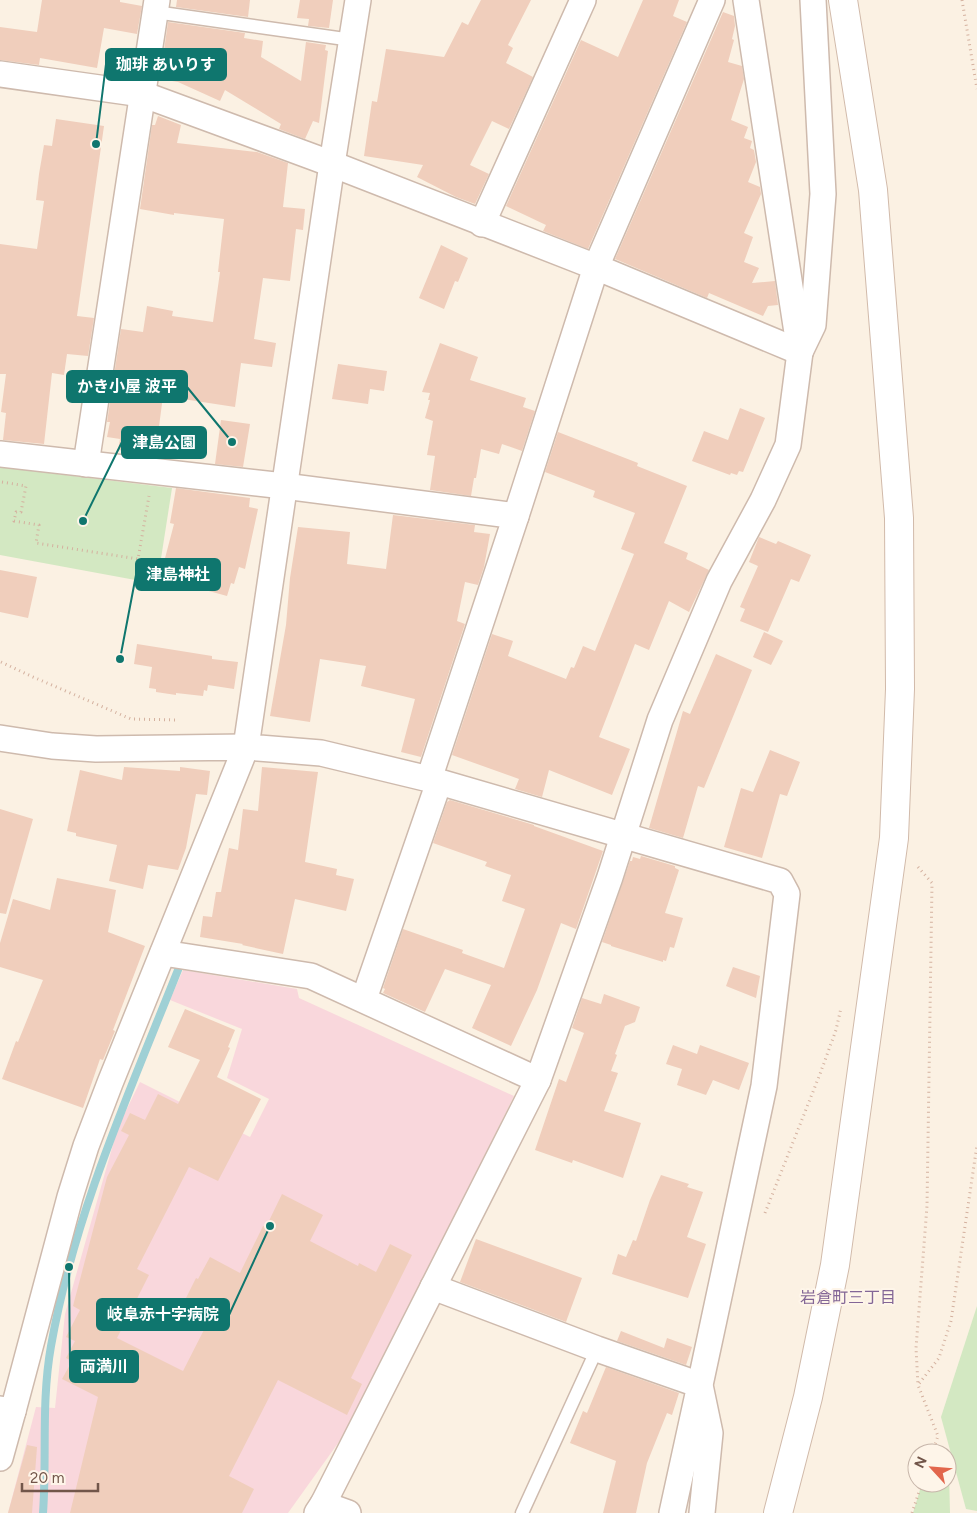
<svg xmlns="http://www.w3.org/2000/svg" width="977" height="1513" font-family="Figtree,'Noto Sans JP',sans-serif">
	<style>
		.medical { fill: #f9d7dc }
		.green { fill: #d3e8c2 }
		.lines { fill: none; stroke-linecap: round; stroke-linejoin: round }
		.stream { stroke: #9fd0d5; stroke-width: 8 }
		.building { fill: #f0cebc }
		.lane-casing { stroke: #cebaad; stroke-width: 15 }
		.street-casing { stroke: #cebaad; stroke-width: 28 }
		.secondary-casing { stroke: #d1baaa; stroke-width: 30 }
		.path { stroke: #d4b19f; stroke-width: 3; stroke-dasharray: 1 4; stroke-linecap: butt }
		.lane { stroke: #fff; stroke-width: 12 }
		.street { stroke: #fff; stroke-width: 25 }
		.secondary { stroke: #fff; stroke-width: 28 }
		.labels { text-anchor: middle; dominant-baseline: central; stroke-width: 4; stroke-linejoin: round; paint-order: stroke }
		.neighbourhood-label { font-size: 16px; fill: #836696; stroke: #fef5e9 }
		.leader { fill: none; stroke: #0f766e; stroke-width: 2 }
		.callout-dot { fill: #0f766e; stroke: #fef5e9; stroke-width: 2 }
		.callout { fill: #0f766e; stroke: #0f766e; stroke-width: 2 }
		.callout-label { font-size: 16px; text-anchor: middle; font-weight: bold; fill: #fff }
	</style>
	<rect width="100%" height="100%" fill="#fbf1e3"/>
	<polygon class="medical" points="183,970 297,989 299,998 514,1096 351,1425 288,1513 8,1513 36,1407 55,1408 65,1314 118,1127 140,1082 250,1137 269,1099 227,1078 242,1029 170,1000"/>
	<g class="green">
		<polygon points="0,467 172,488 157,584 0,555"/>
		<polygon points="977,1306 977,1511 966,1509 941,1417"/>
		<polygon points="947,1470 949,1472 950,1513 913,1513 922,1483 947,1483"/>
	</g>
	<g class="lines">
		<path class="stream" d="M43,1513C47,1457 41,1402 51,1346C74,1215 129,1093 178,970"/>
	</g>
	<g class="building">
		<polygon points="42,0 120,0 120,2 142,6 137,34 104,28 97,68 40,58 39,65 0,60 0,27 37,32"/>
		<polygon points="177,0 250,0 248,17 176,7"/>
		<polygon points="300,0 333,0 329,28 308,26 309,19 297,18"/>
		<polygon points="481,0 531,0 508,45 513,48 506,63 533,77 509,129 492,121 470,165 489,174 475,204 456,197 417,177 423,165 364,156 372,101 377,102 386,49 444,57 462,22 468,25"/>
		<polygon points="643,0 679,0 673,16 687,22 588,249 543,231 546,225 506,206 581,40 618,57"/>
		<polygon points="723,12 734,16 735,26 732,39 734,40 728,62 742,66 744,79 731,120 748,127 744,138 752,141 750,148 754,150 756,162 748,182 760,187 761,194 744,233 753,237 744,262 759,268 752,283 775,281 778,305 768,306 763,316 709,293 707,298 615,259"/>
		<polygon points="168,22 245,33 244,38 263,41 261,57 301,81 306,42 326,45 325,50 328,51 319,123 313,121 305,139 279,129 281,124 225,90 220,101 178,82 160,79"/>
		<polygon points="158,116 181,125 177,143 257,152 288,163 283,207 305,209 303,230 296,229 290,281 263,278 254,339 276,343 272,367 241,363 235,407 163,396 155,457 126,454 126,451 118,450 120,439 107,437 110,422 107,422 121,329 143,332 147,306 173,311 172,316 213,322 220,272 218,272 224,219 174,213 174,215 140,209 152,125 155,125"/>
		<polygon points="56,119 104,126 77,316 94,318 88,356 67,354 64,375 52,373 44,444 3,440 6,413 1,412 6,374 0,374 0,244 37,249 44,201 36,200 39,174 44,145 52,146"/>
		<polygon points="441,245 468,258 458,282 455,281 444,309 419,298"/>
		<polygon points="440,343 478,357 470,380 526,398 523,407 535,411 522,451 502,444 499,454 481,449 476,478 474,478 471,496 430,490 435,456 427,455 433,421 425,418 430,400 428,400 430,393 422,392"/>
		<polygon points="338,364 387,371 384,391 370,389 368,404 332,399"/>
		<polygon points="740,408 765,418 743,472 739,471 737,475 731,473 730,475 692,461 704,431 728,440"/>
		<polygon points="221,420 250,424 243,467 215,464"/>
		<polygon points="558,432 638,463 637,466 687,486 664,543 688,553 686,559 709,570 689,612 669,601 649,650 635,644 599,737 630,749 612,795 549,770 542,797 515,789 519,779 452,755 492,634 513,641 508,656 566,679 571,667 574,668 583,646 595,651 634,554 621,549 635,513 593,497 595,491 545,472"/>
		<polygon points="176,488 250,498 249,507 258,509 245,569 239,567 234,584 231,583 227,596 176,582 180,566 164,562 174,524 170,523"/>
		<polygon points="393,515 475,525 474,532 490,534 484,567 478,585 465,582 457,621 465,624 421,757 401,752 415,699 361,686 366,666 320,659 310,722 270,716 286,625 290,578 298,527 350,532 347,564 386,569"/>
		<polygon points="759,537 776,544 778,541 811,555 799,582 791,579 768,632 740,621 745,609 740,607 758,566 749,562"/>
		<polygon points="0,570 37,577 28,618 0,612"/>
		<polygon points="764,632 783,641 771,665 753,657"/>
		<polygon points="137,644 212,656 212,659 238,662 234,689 208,685 207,691 204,690 203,696 176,693 176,695 156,692 156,689 149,688 152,667 134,664"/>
		<polygon points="716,654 752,670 704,788 698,786 683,838 649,828 683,711 690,714"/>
		<polygon points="770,750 800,762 787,796 780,794 762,858 724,847 741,788 753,792"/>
		<polygon points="124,767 180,771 180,767 210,771 207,795 196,794 186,848 178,870 148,865 143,889 109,881 117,845 76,836 76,833 67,831 80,770 122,780"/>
		<polygon points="262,767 318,772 305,862 337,869 336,875 354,879 346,911 295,899 283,954 242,945 243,944 200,937 203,916 212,917 216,892 221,892 229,848 238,850 243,809 258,811"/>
		<polygon points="450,800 534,825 534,826 603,851 576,929 561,923 537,990 511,1046 472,1028 491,985 445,969 425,1012 383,993 385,989 383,988 403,929 463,950 462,953 504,968 525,909 502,901 511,875 485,866 487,862 433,843 447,802"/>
		<polygon points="0,809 33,819 6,914 0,913"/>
		<polygon points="641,856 675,866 675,868 679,870 665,913 683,918 674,948 670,947 666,961 663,960 663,962 611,946 611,945 602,942 630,861 632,861 633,857 640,859"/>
		<polygon points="57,878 116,890 108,932 145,946 113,1030 115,1031 103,1060 100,1059 83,1108 2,1079 16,1041 18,1042 43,980 0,967 0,943 13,899 50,910"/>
		<polygon points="733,967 760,976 756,998 726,986"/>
		<polygon points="604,994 640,1007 635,1022 625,1026 615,1054 617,1055 611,1071 618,1073 604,1111 641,1123 623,1178 573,1160 572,1163 535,1150 559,1079 566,1082 584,1033 572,1028 582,998 601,1004"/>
		<polygon points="185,1009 235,1030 228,1047 230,1048 217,1077 261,1099 218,1181 189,1167 137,1269 149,1275 117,1338 183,1371 209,1320 182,1306 196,1278 198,1279 210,1257 240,1273 263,1226 266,1227 282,1194 323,1215 310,1241 358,1266 359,1263 376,1272 390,1244 412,1255 351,1378 362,1384 347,1415 278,1380 229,1476 254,1489 242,1513 70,1513 98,1397 62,1379 72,1361 66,1358 75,1341 66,1337 80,1310 73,1306 107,1177 129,1135 121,1131 130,1113 145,1120 158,1094 178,1104 200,1060 168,1047"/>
		<polygon points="673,1045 697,1054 700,1045 749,1063 739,1090 713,1080 706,1095 677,1085 682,1069 666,1064"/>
		<polygon points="661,1175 689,1184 687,1187 703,1192 687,1237 706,1244 688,1298 612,1274 618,1254 626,1257 633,1240 636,1241 650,1200"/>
		<polygon points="476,1239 582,1278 566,1322 460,1282"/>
		<polygon points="621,1331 664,1348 667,1338 692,1347 686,1365 617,1341"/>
		<polygon points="606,1367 679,1393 672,1415 667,1413 647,1463 636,1513 603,1513 616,1461 570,1443 583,1411 587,1413"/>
		<polygon points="27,1445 37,1447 32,1513 8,1513"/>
	</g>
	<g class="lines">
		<defs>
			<g id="lane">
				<polyline points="155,12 352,40"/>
				<polyline points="522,1513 597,1349"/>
			</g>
			<g id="street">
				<polyline points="358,0 332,164 246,747 321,753 429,779 780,881 787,894 764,1086 700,1385 710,1433 702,1513"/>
				<polyline points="0,74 142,94 332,164 596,267 800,352"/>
				<polyline points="482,224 583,0"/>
				<polyline points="800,352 813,325 823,194 813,0"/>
				<polyline points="0,454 284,486 516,516 429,779"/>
				<polyline points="86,464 157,0"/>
				<polyline points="516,516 596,267 712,0"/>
				<polyline points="0,738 52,746 96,749 246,747 110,1083 86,1146 70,1197 13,1411"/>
				<polyline points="163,953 311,976 538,1080 610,877 660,720 719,581 763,500 788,445 800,352 746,0"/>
				<polyline points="364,999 439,782"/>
				<polyline points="433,1287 597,1349 700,1385 672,1513"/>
				<polyline points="0,1409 13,1411 0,1458"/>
				<polyline points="323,1504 348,1513"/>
				<polyline points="317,1513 323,1504 538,1080"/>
			</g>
			<polyline id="secondary" points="778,1513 808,1397 835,1265 894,838 900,689 899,518 873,190 843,0"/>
		</defs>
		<use href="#lane" class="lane-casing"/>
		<use href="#street" class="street-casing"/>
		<use href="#secondary" class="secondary-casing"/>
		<g class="path">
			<polyline points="962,0 977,89"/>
			<polyline points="2,482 26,486 21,512 16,512 14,521 39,525 36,543 138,559 149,496"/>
			<polyline points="1,662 33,677 131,719 178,720"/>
			<polyline points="918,867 932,883 927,1206 916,1348 918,1385"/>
			<polyline points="765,1213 820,1074 836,1030 841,1008"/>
			<polyline points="932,1453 938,1436 918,1385 939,1358 951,1321 977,1145"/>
			<polyline points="912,1513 922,1483"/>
		</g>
		<use href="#lane" class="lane"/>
		<use href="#street" class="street"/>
		<use href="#secondary" class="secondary"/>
	</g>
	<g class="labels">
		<g class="neighbourhood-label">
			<text x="848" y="1297">岩倉町三丁目</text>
		</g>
	</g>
	<path class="leader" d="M96 144L106 64M232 442L187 387M83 521L122 442M120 659L136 575M270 1226L229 1315M69 1267L70 1366"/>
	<g class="callout-dot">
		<circle cx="96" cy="144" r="5"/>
		<circle cx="232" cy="442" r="5"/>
		<circle cx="83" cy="521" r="5"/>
		<circle cx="120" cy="659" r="5"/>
		<circle cx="270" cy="1226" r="5"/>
		<circle cx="69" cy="1267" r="5"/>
	</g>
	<g class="callout">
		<rect x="106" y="49" width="120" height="31" rx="5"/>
		<rect x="67" y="371" width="120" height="31" rx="5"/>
		<rect x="122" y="427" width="84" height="31" rx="5"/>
		<rect x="136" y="559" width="84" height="31" rx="5"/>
		<rect x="97" y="1299" width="132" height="31" rx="5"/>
		<rect x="70" y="1351" width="68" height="31" rx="5"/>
	</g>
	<g class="callout-label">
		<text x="166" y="70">珈琲 あいりす</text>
		<text x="127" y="392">かき小屋 波平</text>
		<text x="164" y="448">津島公園</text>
		<text x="178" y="580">津島神社</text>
		<text x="163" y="1320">岐阜赤十字病院</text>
		<text x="104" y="1372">両満川</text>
	</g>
	<g transform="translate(932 1468) rotate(296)"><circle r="24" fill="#fef5e9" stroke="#c6b5a9"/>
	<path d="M0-4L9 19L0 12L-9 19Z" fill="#e2664c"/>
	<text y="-8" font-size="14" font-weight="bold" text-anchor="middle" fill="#72564a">N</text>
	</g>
	<path d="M22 1483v8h76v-8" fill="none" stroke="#72564a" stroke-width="2.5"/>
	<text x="30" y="1483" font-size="15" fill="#72564a" stroke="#fef5e9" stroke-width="4" paint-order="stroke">20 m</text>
</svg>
